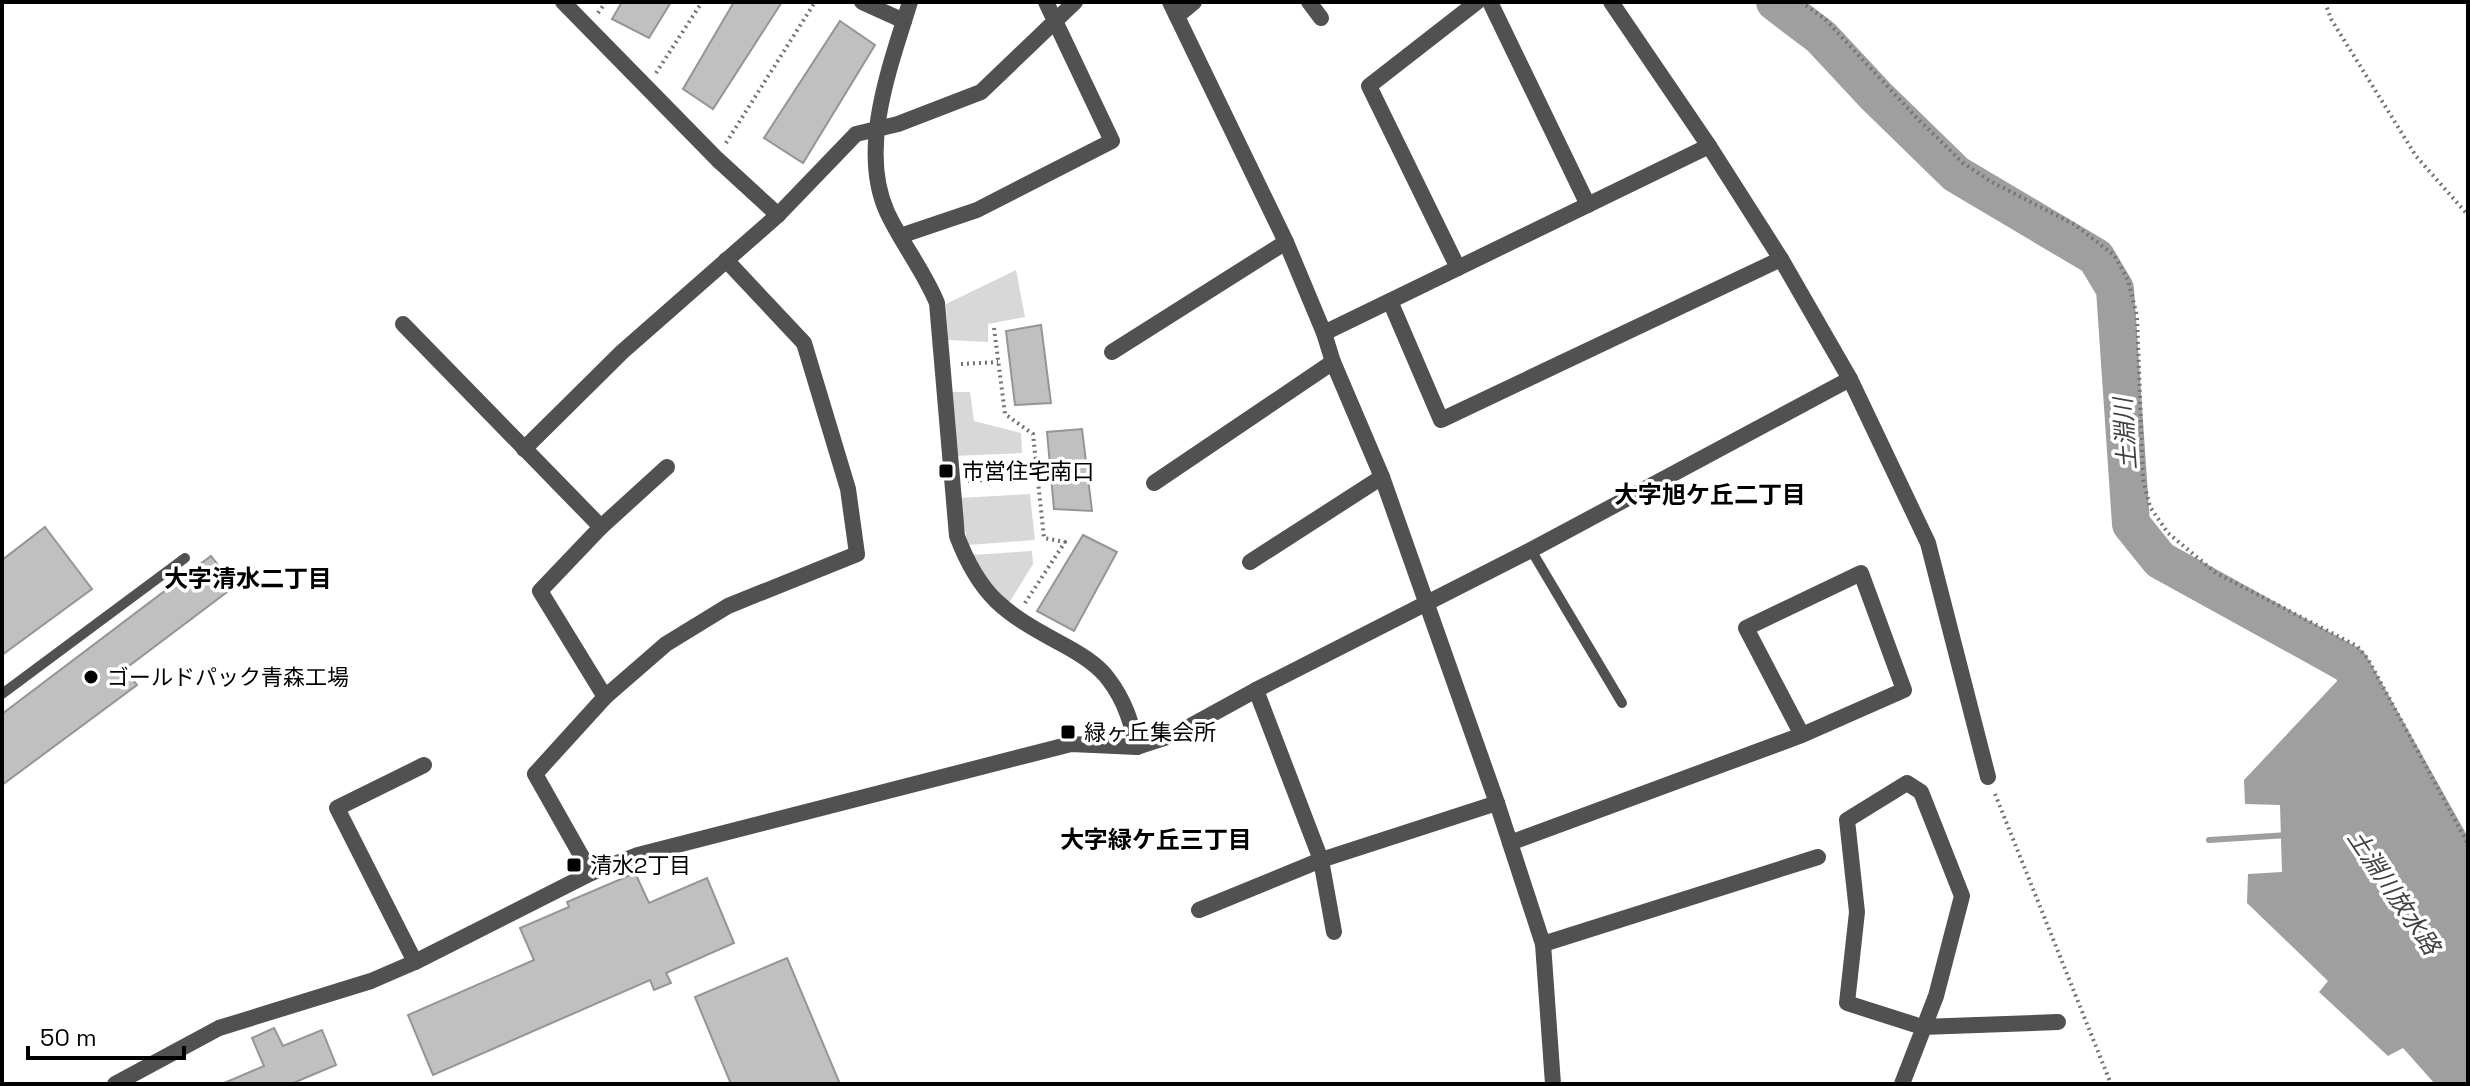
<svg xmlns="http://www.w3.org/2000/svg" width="2470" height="1086" font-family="'Space Grotesk','Noto Sans JP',sans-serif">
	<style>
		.green { fill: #d8d8d8 }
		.water { fill: #9f9f9f }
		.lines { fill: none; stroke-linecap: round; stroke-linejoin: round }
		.stream { stroke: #9f9f9f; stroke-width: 6 }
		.river { stroke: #9f9f9f; stroke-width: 38 }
		.building { fill: #c0c0c0; stroke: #959595; stroke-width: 2 }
		.path { stroke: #737373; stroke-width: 4; stroke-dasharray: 2 4; stroke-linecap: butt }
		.service { stroke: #515151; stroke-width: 10 }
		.minor { stroke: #515151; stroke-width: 16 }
		.tertiary { stroke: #515151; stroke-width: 16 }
		.poi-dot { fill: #000; stroke: #fff; stroke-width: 3 }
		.labels { text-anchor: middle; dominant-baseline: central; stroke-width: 7; stroke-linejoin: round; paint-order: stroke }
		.poi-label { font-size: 22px; fill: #000; stroke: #fff; text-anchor: start }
		.water-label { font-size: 24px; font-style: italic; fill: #404040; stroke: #fff }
		.neighbourhood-label { font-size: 24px; font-weight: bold; fill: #000; stroke: #fff }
	</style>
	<rect width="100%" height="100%" fill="#fff"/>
	<g class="green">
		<polygon points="1016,270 1025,317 988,324 988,342 948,340 946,304"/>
		<polygon points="948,392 970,392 974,421 1021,433 1022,453 955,456"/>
		<polygon points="1030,494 1035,540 968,545 959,498"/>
		<polygon points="1032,551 1033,564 1009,603 989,582 971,555"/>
	</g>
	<polygon class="water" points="2339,679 2468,897 2468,1084 2435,1084 2403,1048 2388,1056 2319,992 2328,981 2247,903 2248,874 2282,872 2280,805 2245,804 2244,780"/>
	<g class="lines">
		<polyline class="stream" points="2209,840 2289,835"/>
		<polyline class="river" points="1775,2 1821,37 1876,96 1956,174 2096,257 2115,289 2131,524 2160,560 2350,665 2468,876"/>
	</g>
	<g class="building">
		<polygon points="622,2 671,2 649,38 612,19"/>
		<polygon points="734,2 782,2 713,109 683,89"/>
		<polygon points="840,21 875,45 803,163 764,138"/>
		<polygon points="1041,325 1051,403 1015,405 1006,331"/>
		<polygon points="1082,429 1092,511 1054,509 1047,432"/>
		<polygon points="45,527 92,589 2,655 2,560"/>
		<polygon points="1083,535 1117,552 1074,631 1037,611"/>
		<polygon points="211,556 235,586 125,669 137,685 2,785 2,714"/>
		<polygon points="635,873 649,903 707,878 734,943 666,973 671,983 654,990 650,980 433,1075 408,1015 534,960 520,928 569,907 567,902"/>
		<polygon points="787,958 840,1084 731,1084 695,997"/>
		<polygon points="274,1028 283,1046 322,1030 336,1065 291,1084 222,1084 264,1066 252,1038"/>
	</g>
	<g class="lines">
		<g class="path">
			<polyline points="1801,2 1825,19 1914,115 1963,163 1990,181 2075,225 2114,255 2128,280 2137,316 2143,479 2150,507 2168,533 2216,573 2357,646 2368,659 2468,844"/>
			<polyline points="2325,2 2331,19 2416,156 2468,215"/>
			<polyline points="598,13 606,2"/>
			<polyline points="656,73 702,2"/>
			<polyline points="726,143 815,2"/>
			<polyline points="994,328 1005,414 1033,434 1044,538 1065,542 1025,603"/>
			<polyline points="961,364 998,362"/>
			<polyline points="968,481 1037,477"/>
			<polyline points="1995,794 2111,1084"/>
		</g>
		<g class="service">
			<polyline points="1531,550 1622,703"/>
			<polyline points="2,694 185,558"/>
		</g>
		<g class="minor">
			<polyline points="563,2 717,159 778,215"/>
			<polyline points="862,2 904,21"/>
			<path d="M910,2C891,64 858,148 887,212C902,244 924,271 937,303L957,536C980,597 1005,613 1060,643C1077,652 1098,664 1109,680C1125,701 1131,722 1137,747"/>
			<polyline points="1309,2 1321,18"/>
			<polyline points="1490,2 1588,205"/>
			<polyline points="1177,16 1194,2"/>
			<polyline points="900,236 977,210 1112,141 1046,2"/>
			<polyline points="1458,268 1369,86 1477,2"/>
			<polyline points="1390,301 1441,420 1781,259"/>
			<polyline points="403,324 601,527 540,591 605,697 535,774 591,873"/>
			<polyline points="1324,333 1709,146"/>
			<polyline points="1112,352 1286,242"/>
			<polyline points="1850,379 1928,543 1988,777"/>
			<polyline points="524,449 622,352 778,215 856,134 898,124 981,92 1075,2"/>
			<polyline points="1154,483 1333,362"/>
			<polyline points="601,527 667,467"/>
			<polyline points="1250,562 1382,477"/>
			<polyline points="1256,690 1321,860 1334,932"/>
			<polyline points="605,697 666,644 728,606 857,554 848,489 804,343 726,260"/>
			<polyline points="1510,843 1802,735 1904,690 1861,573 1746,628 1802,735"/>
			<polyline points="1199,910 1321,860 1497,803"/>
			<polyline points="1543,944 1818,857"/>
			<polyline points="415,962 337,808 424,765"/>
			<polyline points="115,1084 219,1028 371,981 415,962 591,873 638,855 1071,744 1137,747 1174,735 1256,690 1531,550 1850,379 1781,259 1709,146 1611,2"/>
			<polyline points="1902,1084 1936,996 1962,896 1921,792 1907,783 1847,820 1857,912 1847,1003 1922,1027 2058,1022"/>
		</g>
		<polyline class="tertiary" points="1170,2 1286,242 1324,333 1333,362 1382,477 1497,803 1543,944 1553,1084"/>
	</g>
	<g class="poi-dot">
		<rect x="938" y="463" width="16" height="16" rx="4"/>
		<circle cx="91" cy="677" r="8"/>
		<rect x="1060" y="724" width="16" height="16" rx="4"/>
		<rect x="566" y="857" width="16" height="16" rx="4"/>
	</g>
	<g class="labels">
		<g class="poi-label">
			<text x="962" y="471">市営住宅南口</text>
			<text x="107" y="677">ゴールドパック青森工場</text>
			<text x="1084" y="732">緑ヶ丘集会所</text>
			<text x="590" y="865">清水2丁目</text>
		</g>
		<g class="water-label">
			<text transform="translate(2125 434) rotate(-94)">土淵川</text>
			<text transform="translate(2394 892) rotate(56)">土淵川放水路</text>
		</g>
		<g class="neighbourhood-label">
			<text x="1710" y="494">大字旭ケ丘二丁目</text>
			<text x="248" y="578">大字清水二丁目</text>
			<text x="1156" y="839">大字緑ケ丘三丁目</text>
		</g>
	</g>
	<rect width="2470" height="1086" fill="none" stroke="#000000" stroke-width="8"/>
	<path d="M28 1046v12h156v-12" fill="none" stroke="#000000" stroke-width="4"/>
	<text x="40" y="1046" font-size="24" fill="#000000" stroke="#ffffff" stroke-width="6" paint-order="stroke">50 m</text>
</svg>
